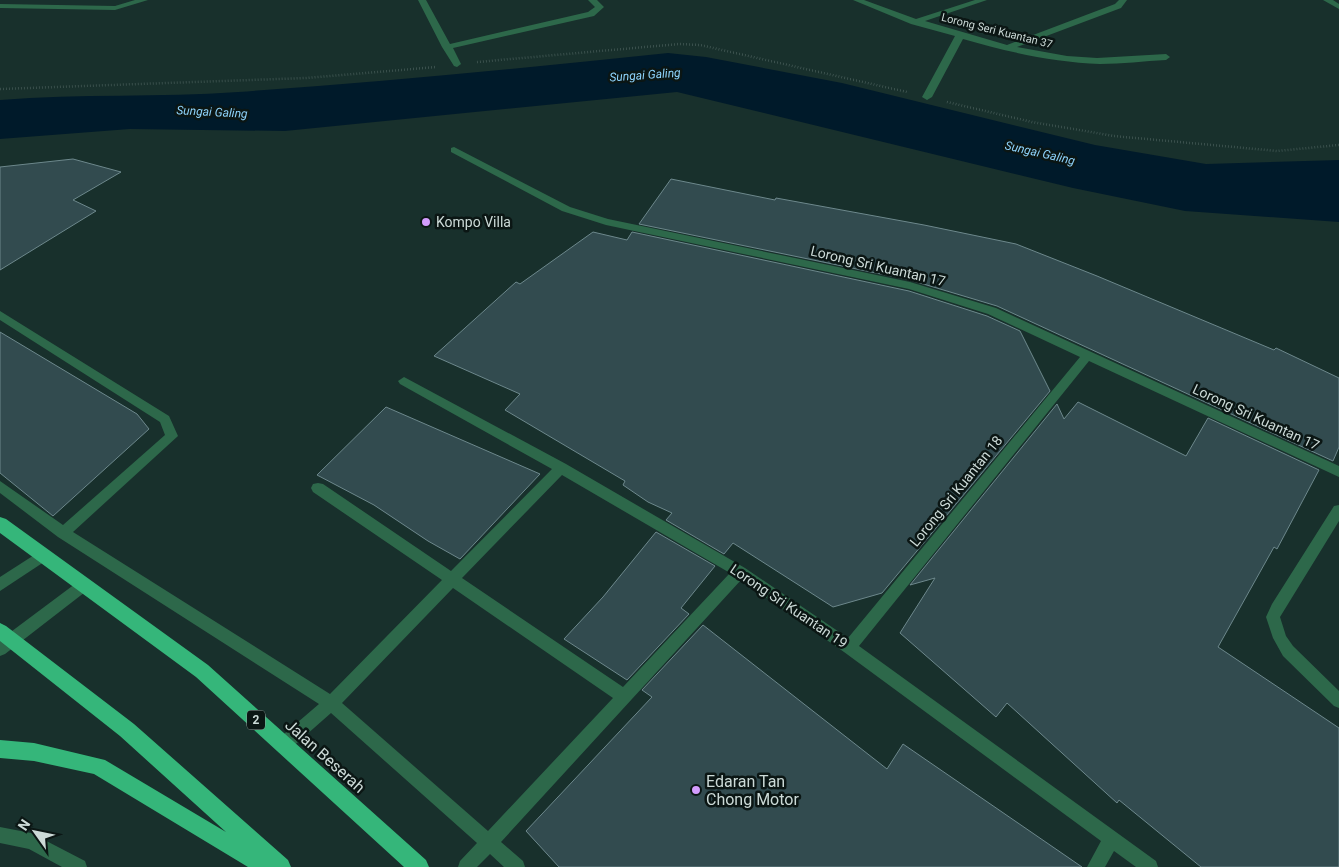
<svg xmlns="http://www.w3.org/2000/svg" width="1339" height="867" font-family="Roboto,sans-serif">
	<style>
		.water { fill: #001a2a }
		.building { fill: #324b4f; stroke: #6d888c }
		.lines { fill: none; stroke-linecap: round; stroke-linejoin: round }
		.path { stroke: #5b6f6c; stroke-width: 2.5; stroke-dasharray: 0.5 2.5; stroke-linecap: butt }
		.minor { fill: #2d684a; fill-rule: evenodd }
		.highway { fill: #35b67a; fill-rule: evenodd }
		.poi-dot { fill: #d39cfd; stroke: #0b1614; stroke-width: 2 }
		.labels { text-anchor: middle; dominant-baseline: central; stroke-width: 5; stroke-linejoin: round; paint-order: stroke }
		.far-street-label { font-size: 11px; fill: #ccdad7; stroke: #0b1614 }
		.far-water-label { font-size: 12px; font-style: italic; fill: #8dd2fa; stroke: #0b1614 }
		.shield { fill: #0b1614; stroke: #929f9c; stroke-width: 1 }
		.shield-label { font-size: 12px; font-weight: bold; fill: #ccdad7 }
		.poi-label { font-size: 14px; fill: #ccdad7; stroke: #0b1614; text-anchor: start }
		.street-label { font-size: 14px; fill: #ccdad7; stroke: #0b1614 }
		.near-street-label { font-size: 16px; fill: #ccdad7; stroke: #0b1614 }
		.near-poi-label { font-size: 16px; fill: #ccdad7; stroke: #0b1614; text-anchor: start }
	</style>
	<rect width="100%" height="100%" fill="#18302c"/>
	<path class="water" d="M668,53L706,57L842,83L1095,145L1206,164L1339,160V222L1185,211L1073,188L677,92L285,131L130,129L0,139V100C80,93 159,98 238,92C382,82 525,68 668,53Z"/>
	<g class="building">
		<polygon points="73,159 121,172 73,200 96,211 0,270 0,167"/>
		<polygon points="671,179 775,200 776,198 924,225 1016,244 1097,276 1274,350 1276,348 1339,378 1339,447 1333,461 997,306 910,280 639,224"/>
		<polygon points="593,232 627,240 632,232 909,291 987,316 1020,331 1050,391 882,593 833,607 733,543 724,554 666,520 672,513 648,502 623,485 625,481 505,410 520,394 434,356 516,282 520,284"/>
		<polygon points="0,332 137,414 149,429 53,516 0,473"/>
		<polygon points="1078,402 1186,456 1208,418 1319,470 1277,549 1274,547 1218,647 1339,728 1339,867 1201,867 1119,800 1117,803 1007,703 996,717 900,633 935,578 910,585 1057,404 1064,419"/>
		<polygon points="386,407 540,474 460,559 428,541 374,505 317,475"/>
		<polygon points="656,532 715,566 681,608 689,614 627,680 564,639 603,597"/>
		<polygon points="703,625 887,769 903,744 1082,867 559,867 526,831 652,697 642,690"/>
	</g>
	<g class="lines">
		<g class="path">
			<polyline points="477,62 679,44 700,45 907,92"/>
			<polyline points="0,89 306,78 436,67"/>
			<polyline points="947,102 1032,122 1114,136 1277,151 1339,145"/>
		</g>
		<g class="minor">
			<polygon points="135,0 148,0 115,10 0,8 0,4 115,6"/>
			<polygon points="418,0 426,0 450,44 588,12 595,7 588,0 597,0 604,7 594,16 453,48 461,64 457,67 454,66 442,47"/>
			<path d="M853,0H864L916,19L975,0H987L925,21L1007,45L1115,4L1119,0H1127L1121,8L1017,47L1067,56L1097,58L1166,54L1170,57L1166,60C1144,61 1122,64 1100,64C1054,62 1007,52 963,39L932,97L927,100L922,97L955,36L911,24Z"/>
			<polygon points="1323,0 1333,0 1339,4 1339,9"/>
			<path d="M454,147L570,207L608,219L910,282L996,308L1339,466V477L1089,361L859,646L1156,861L1158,867H1136L1114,851L1105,867H1087L1101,841L844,652L741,580L501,842L523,861L525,867H504L490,854L477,867H458L460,861L477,843L331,713L289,750L283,752L277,750L275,745L277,740L319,704L58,537L0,493V481L63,525L165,435L160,422L0,320V311L169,416L178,436L73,532L330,694L442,580L313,492L311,488L313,484L318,483L323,484L451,571L552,469L400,384L398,381L404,377L566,464L745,568L848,638L1080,357L988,314L909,289L606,225L562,211L451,152V148ZM562,475L730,573L623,687L462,578ZM453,588L613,698L488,831L342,703Z"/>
			<polygon points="1339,505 1339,521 1280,617 1286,636 1293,646 1339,691 1339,708 1334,706 1283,656 1273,638 1266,617 1272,604 1334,506"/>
			<polygon points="42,550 47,552 49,556 47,560 0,591 0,577"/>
			<polygon points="84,579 89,581 91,585 89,589 5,654 0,656 0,640 79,581"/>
			<polygon points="0,827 31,833 85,861 87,867 62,867 29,849 0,843"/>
		</g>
		<g class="highway">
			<polygon points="0,517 6,519 208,665 426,860 429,867 404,867 196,677 0,533"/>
			<polygon points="0,623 6,626 134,724 288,860 291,867 248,867 94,774 34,761 0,758 0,740 34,743 105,760 226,832 120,736 0,641"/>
		</g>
	</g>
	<g class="poi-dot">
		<circle cx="426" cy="222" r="5"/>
		<circle cx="696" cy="790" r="5"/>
	</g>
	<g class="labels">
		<g class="far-street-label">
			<text transform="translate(997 31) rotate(14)">Lorong Seri Kuantan 37</text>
		</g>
		<g class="far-water-label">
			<text transform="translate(645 75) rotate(-4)">Sungai Galing</text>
			<text transform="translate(212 112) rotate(3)">Sungai Galing</text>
			<text transform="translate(1040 153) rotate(13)">Sungai Galing</text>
		</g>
		<rect class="shield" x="247" y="710.5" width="18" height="19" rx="4"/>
		<g class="shield-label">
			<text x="256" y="720">2</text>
		</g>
		<g class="poi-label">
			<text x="436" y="222">Kompo Villa</text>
		</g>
		<g class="street-label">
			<text transform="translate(878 266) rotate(13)">Lorong Sri Kuantan 17</text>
			<text transform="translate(1256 417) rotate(25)">Lorong Sri Kuantan 17</text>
			<text transform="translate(956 491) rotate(-51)">Lorong Sri Kuantan 18</text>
			<text transform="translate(789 606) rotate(34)">Lorong Sri Kuantan 19</text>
		</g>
		<g class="near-street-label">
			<text transform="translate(325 756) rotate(42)">Jalan Beserah</text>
		</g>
		<g class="near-poi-label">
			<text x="706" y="781">Edaran Tan<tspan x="706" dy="18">Chong Motor</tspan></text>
		</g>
	</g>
	<g transform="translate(35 832) rotate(303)" stroke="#0b1614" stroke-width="4" paint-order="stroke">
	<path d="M0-4L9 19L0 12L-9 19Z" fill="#ccdad7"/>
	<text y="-8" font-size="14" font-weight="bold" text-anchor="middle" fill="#ccdad7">N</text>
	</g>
</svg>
